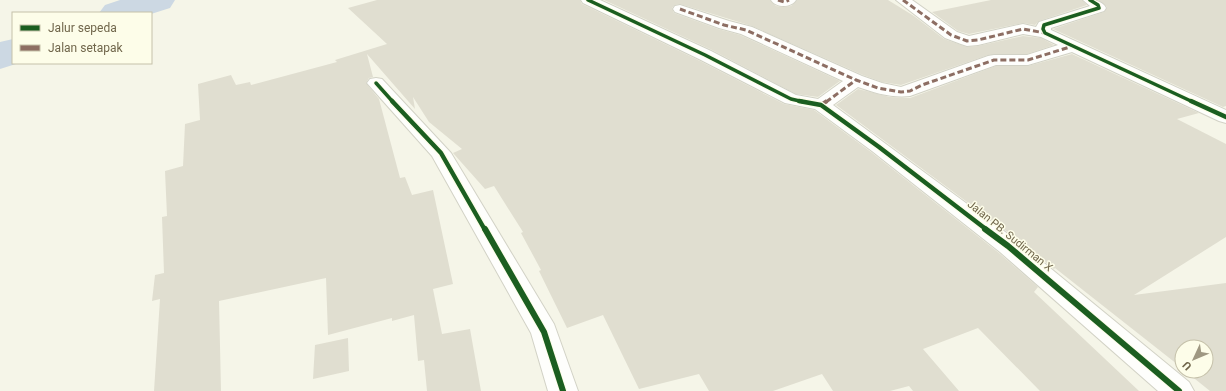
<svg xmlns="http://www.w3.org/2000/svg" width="1226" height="391" font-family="Roboto,sans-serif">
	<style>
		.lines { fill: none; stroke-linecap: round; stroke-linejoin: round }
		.river { fill: #ccd8e3; fill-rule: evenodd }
		.building { fill: #e0ded0 }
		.street-casing { stroke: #d2d2c6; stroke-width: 2 }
		.street { fill: #fefefc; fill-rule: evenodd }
		.quiet-far1 { stroke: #8d6e63; stroke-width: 3; stroke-dasharray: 6 3; stroke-linecap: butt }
		.quiet { stroke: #8d6e63; stroke-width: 4; stroke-dasharray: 8 4; stroke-linecap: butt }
		.cycleway-far2-casing { stroke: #fdfde9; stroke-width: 5.5 }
		.cycleway-far1-casing { stroke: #fdfde9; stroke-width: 7 }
		.cycleway-casing { stroke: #fdfde9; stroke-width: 8 }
		.cycleway-far2 { stroke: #1b5e20; stroke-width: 3.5 }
		.cycleway-far1 { stroke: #1b5e20; stroke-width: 4.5 }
		.cycleway { stroke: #1b5e20; stroke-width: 6 }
		.labels { text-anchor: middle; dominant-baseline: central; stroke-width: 3; stroke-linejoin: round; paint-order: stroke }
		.street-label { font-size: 11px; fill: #70664b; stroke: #fdfde9 }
	</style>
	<rect width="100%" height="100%" fill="#f5f5e8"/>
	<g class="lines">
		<g class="river">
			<polygon points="120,0 175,0 170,8 151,14 151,13 99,13 105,5"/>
			<polygon points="13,39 13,63 19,63 0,69 0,42"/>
		</g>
	</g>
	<g class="building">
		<polygon points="377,0 580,0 582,4 698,60 784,104 814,110 871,152 999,253 1038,287 1034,292 1139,391 1040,391 978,328 923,349 959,391 913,391 909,386 890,391 833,391 822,374 773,391 709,391 699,374 639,389 603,315 567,328 539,271 541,270 521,233 523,232 494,186 485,189 453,153 462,149 429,122 413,97 415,109 367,54 373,77 369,78 366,83 379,99 400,178 405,177 412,195 433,190 453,284 433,289 442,334 470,329 481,391 427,391 424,360 418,361 414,315 392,321 392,318 328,335 326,278 219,301 221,391 154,391 160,299 152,301 155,275 164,273 162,217 167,216 165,171 183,166 185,124 200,120 198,84 231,75 236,85 250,82 251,85 337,62 335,60 387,44 348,8"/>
		<polygon points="604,0 770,0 776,6 783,7 791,6 797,0 888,0 914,16 944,39 967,47 978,46 1023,36 1041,38 1054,45 1027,54 988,55 901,85 882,82 863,75 752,26 680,4 675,5 672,8 674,13 718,29 740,35 840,81 818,97 796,94 712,50"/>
		<polygon points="991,0 1082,0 1087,5 1039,21 1035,25 1023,23 969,34 958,31 932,12"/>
		<polygon points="1098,0 1226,0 1226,106 1223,107 1053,29 1104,12 1107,7"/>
		<polygon points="1072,54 1199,113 1177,119 1226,144 1226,237 1134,295 1226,283 1226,391 1210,391 1185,371 1206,371 1206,347 1182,347 1182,368 1055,268 1054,269 1017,239 836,105 858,89 890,97 910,98 996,66 1028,66"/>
		<polygon points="348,338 349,371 313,379 315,345"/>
	</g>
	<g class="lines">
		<defs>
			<g id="street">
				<path d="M581,0H600L711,51L796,95L818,99L843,81L741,34L719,28L675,12L673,9L675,6L680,5L729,21L752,27L862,76L882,83L901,87L988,56L994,55H1027L1058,45L1041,37L1023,34L978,45L967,46L961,44L945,38L896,0H912L957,32L969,36L1023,24L1036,27L1039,22L1090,6L1083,0C1093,0 1102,0 1106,8L1104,11L1051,28V30L1226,110V123L1219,121L1072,52L1028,65H996L910,96C892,98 875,93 858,87L833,105L1016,240L1189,382L1194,391H1158L1000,252L872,151L815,109L785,103L699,59L583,3Z"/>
				<path d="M771,0H796C791,8 776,8 771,0Z"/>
				<polygon points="376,78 382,79 451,153 554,324 578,391 548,391 531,333 432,156 367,83 370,79"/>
			</g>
		</defs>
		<use href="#street" class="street-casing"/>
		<use href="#street" class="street"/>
		<g class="quiet-far1">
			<polyline points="778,0 784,2 789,0"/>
			<polyline points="903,0 951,35 967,41 978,40 1023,29 1045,33"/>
			<polyline points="680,9 724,25 746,30 856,80"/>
			<polyline points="826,102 856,80 878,88 901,92 910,91 922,85 994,60 1028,60 1073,46"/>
		</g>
		<polyline class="quiet" points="821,105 827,101"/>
		<defs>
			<g id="cycleway-far2">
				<polyline points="588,0 705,55 791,99 804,102"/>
				<polyline points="1090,0 1098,5 1099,8 1044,25 1043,29 1045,33 1193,102"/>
				<polyline points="376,83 393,102"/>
			</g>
			<g id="cycleway-far1">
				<polyline points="392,101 441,153 485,230"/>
				<polyline points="799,101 821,105 879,147 987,230"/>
				<polyline points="1191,101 1226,117"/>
			</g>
			<g id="cycleway">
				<polyline points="485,229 544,332 563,391"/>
				<polyline points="985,229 1008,246 1179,391"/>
			</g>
		</defs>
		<use href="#cycleway-far2" class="cycleway-far2-casing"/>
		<use href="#cycleway-far1" class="cycleway-far1-casing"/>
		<use href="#cycleway" class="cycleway-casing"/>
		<use href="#cycleway-far2" class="cycleway-far2"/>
		<use href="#cycleway-far1" class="cycleway-far1"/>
		<use href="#cycleway" class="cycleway"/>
	</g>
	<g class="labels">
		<g class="street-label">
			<text transform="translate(1010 236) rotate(39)">Jalan PB. Sudirman X</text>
		</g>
	</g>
	<rect x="12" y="12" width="140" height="52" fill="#fdfde9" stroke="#c5c1aa"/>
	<rect x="20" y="25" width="20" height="6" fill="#1b5e20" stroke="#c5c1aa"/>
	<text x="48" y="32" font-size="12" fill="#70664b">Jalur sepeda</text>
	<rect x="20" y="45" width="20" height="6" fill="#8d6e63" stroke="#c5c1aa"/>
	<text x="48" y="52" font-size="12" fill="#70664b">Jalan setapak</text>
	<g transform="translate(1194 359) rotate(226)"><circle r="19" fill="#fdfde9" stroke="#c5c1aa"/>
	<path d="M0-3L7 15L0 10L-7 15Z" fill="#9f9882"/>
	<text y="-6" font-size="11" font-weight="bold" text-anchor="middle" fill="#70664b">U</text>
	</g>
</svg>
